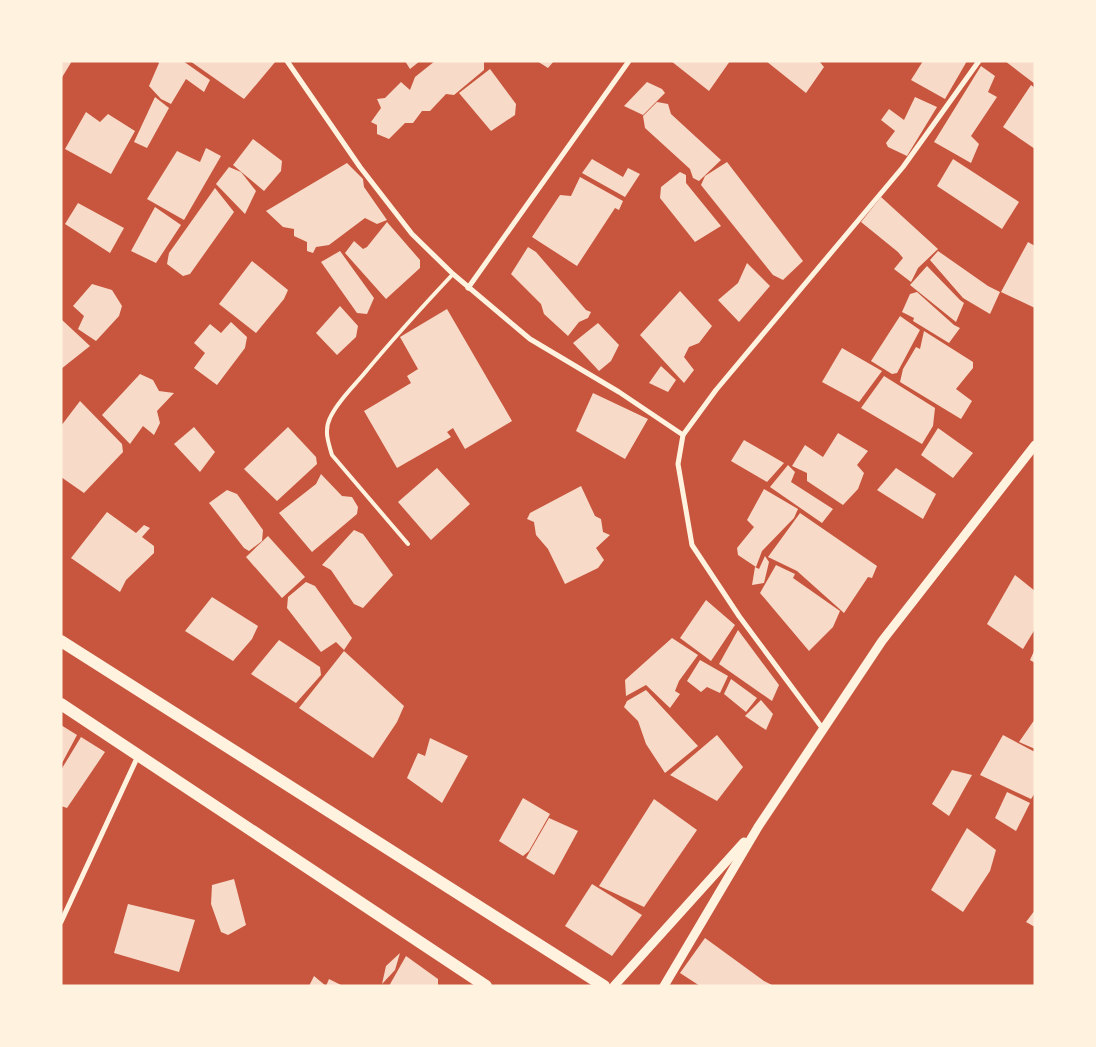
<svg xmlns="http://www.w3.org/2000/svg" width="1096" height="1047" font-family="Roboto,sans-serif">
	<style>
		.building { fill: #f7dbc8 }
		.lines { fill: none; stroke-linecap: round; stroke-linejoin: round }
		.service { stroke: #fff3e0; stroke-width: 4 }
		.minor { stroke: #fff3e0; stroke-width: 5 }
		.tertiary { stroke: #fff3e0; stroke-width: 9 }
		.primary { stroke: #fff3e0; stroke-width: 12 }
	</style>
	<rect width="100%" height="100%" fill="#c8553d"/>
	<g class="building">
		<polygon points="61,61 72,61 61,79"/>
		<polygon points="157,61 183,61 210,80 204,92 186,79 171,104 161,99 149,86 159,63"/>
		<polygon points="190,61 276,61 244,99"/>
		<polygon points="405,61 420,61 410,69"/>
		<polygon points="435,61 484,61 484,70 454,95 446,94 430,111 422,111 413,123 405,123 389,139 377,134 377,125 371,122 381,108 377,99 385,98 401,82 410,90 415,77"/>
		<polygon points="537,61 554,61 548,68"/>
		<polygon points="671,61 730,61 709,91"/>
		<polygon points="766,61 819,61 824,67 806,93"/>
		<polygon points="923,61 967,61 945,99 911,80"/>
		<polygon points="1005,61 1035,61 1035,84"/>
		<polygon points="981,66 995,76 988,92 997,97 971,136 979,144 971,163 934,142"/>
		<polygon points="490,69 516,104 515,115 491,131 459,93"/>
		<polygon points="647,82 662,89 665,93 643,115 624,106"/>
		<polygon points="1031,85 1035,88 1035,149 1003,127"/>
		<polygon points="155,97 169,108 147,148 134,142"/>
		<polygon points="915,97 937,107 907,156 888,147 886,143 895,131 881,120 889,109 904,120"/>
		<polygon points="657,102 668,104 671,114 721,160 699,181 693,178 690,169 645,128 643,116"/>
		<polygon points="86,112 100,122 108,114 135,131 111,174 65,149"/>
		<polygon points="253,139 282,161 281,171 264,191 233,165"/>
		<polygon points="206,148 221,156 184,220 147,199 177,151 200,162"/>
		<polygon points="592,159 623,177 628,168 640,174 625,197 582,173"/>
		<polygon points="953,159 1019,202 1002,229 937,186"/>
		<polygon points="727,162 803,261 783,280 773,275 701,185 705,176"/>
		<polygon points="347,163 363,179 364,187 387,220 377,224 365,218 329,245 316,247 313,253 307,251 307,242 294,236 294,229 283,227 266,211"/>
		<polygon points="229,167 241,172 256,191 245,214 216,184"/>
		<polygon points="680,172 686,175 686,183 721,226 695,242 660,198 661,187"/>
		<polygon points="580,177 623,201 619,210 615,208 577,266 532,237 560,195 571,196"/>
		<polygon points="215,188 234,212 190,274 183,276 167,264 169,253"/>
		<polygon points="881,197 938,249 918,268 911,282 894,269 903,258 898,252 861,222"/>
		<polygon points="78,203 124,228 110,253 65,224"/>
		<polygon points="155,207 181,225 156,263 131,251"/>
		<polygon points="387,222 420,260 420,268 386,299 345,253 354,241 363,249 367,247"/>
		<polygon points="1028,242 1035,246 1035,308 1001,292"/>
		<polygon points="528,247 536,252 586,310 591,312 588,318 579,322 568,336 544,314 541,304 511,274"/>
		<polygon points="340,251 374,298 367,314 357,313 321,262"/>
		<polygon points="938,251 988,286 1000,292 990,314 963,298 930,260"/>
		<polygon points="252,261 288,290 284,299 256,333 219,304"/>
		<polygon points="747,263 770,286 739,322 718,300 738,283"/>
		<polygon points="927,266 960,300 964,303 956,322 910,285"/>
		<polygon points="92,284 112,290 122,306 119,316 96,341 78,329 84,316 73,306"/>
		<polygon points="680,291 712,326 699,343 689,347 684,357 694,370 684,383 640,335"/>
		<polygon points="917,292 954,325 960,328 949,343 913,321 914,318 902,312 910,294"/>
		<polygon points="340,306 358,326 356,337 337,355 316,333"/>
		<polygon points="447,309 512,421 465,449 453,428 447,432 451,437 397,468 364,411 411,383 407,376 418,369 400,337"/>
		<polygon points="900,316 920,330 897,373 892,374 871,361"/>
		<polygon points="61,319 90,346 61,369"/>
		<polygon points="231,322 247,337 245,348 217,385 194,368 205,353 194,343 210,324 221,333"/>
		<polygon points="598,323 619,345 611,361 599,371 573,343"/>
		<polygon points="924,331 973,362 973,368 956,389 972,401 961,419 900,382 903,369 916,347 920,349"/>
		<polygon points="842,348 882,371 859,402 822,382"/>
		<polygon points="661,366 676,380 668,392 649,383"/>
		<polygon points="140,374 153,380 159,391 174,393 157,411 160,423 154,435 143,426 130,444 102,415"/>
		<polygon points="884,376 935,408 933,426 922,444 861,408"/>
		<polygon points="593,393 648,419 625,459 576,431"/>
		<polygon points="80,401 122,444 123,452 84,493 61,477 61,426"/>
		<polygon points="194,427 215,452 200,472 174,444"/>
		<polygon points="288,427 316,457 317,464 277,501 244,469"/>
		<polygon points="938,428 973,453 953,478 921,455"/>
		<polygon points="838,433 868,451 857,465 864,473 858,489 843,505 807,481 807,473 792,466 805,445 823,457"/>
		<polygon points="744,440 784,463 767,482 731,461"/>
		<polygon points="788,465 795,472 791,482 833,509 822,523 770,487"/>
		<polygon points="437,468 470,504 431,540 398,502"/>
		<polygon points="896,468 936,494 923,519 877,490"/>
		<polygon points="321,474 342,496 352,497 358,507 357,514 312,552 279,513 316,484"/>
		<polygon points="581,486 595,516 601,519 603,532 610,535 596,548 604,560 598,568 565,584 548,549 536,535 534,522 527,519 530,513"/>
		<polygon points="764,489 798,509 794,518 762,551 756,567 738,555 737,548 754,527 747,520"/>
		<polygon points="227,490 237,494 263,530 262,541 249,551 244,548 209,503"/>
		<polygon points="107,512 136,533 144,525 150,528 142,537 154,546 154,553 126,580 120,592 71,558"/>
		<polygon points="800,513 877,566 872,578 868,577 844,613 797,571 768,557"/>
		<polygon points="354,530 363,534 393,575 363,608 354,604 331,570 322,565"/>
		<polygon points="268,536 305,577 282,598 246,557"/>
		<polygon points="765,556 769,562 764,583 752,585 755,567 759,569"/>
		<polygon points="776,565 795,574 793,578 840,611 833,627 809,651 760,593"/>
		<polygon points="1015,575 1035,591 1035,629 1023,649 987,624"/>
		<polygon points="306,582 315,586 352,638 344,650 336,642 321,652 287,608 288,597"/>
		<polygon points="212,597 258,626 252,639 233,661 185,631"/>
		<polygon points="706,600 735,625 711,661 680,638"/>
		<polygon points="738,630 779,685 772,701 719,664"/>
		<polygon points="672,638 698,655 679,681 675,691 680,694 670,708 646,685 626,696 625,680"/>
		<polygon points="279,640 320,667 321,675 296,703 251,674"/>
		<polygon points="1035,649 1035,663 1030,660"/>
		<polygon points="344,651 404,706 397,722 373,758 299,708"/>
		<polygon points="700,660 728,676 720,693 707,687 701,692 687,681"/>
		<polygon points="731,679 757,698 746,712 724,694"/>
		<polygon points="646,690 698,746 665,773 646,744 638,721 624,707 627,701"/>
		<polygon points="761,700 773,714 766,730 745,716"/>
		<polygon points="1035,719 1035,749 1019,742"/>
		<polygon points="61,725 77,735 61,765"/>
		<polygon points="717,735 743,767 717,801 670,775"/>
		<polygon points="1003,735 1035,752 1035,793 1031,799 980,775"/>
		<polygon points="81,737 105,752 67,808 61,806 61,770"/>
		<polygon points="430,738 468,756 442,803 407,778 418,753 425,756"/>
		<polygon points="952,770 972,775 949,816 932,804"/>
		<polygon points="1007,792 1030,803 1016,831 995,818"/>
		<polygon points="523,798 550,814 529,851 523,856 499,841"/>
		<polygon points="654,799 697,830 644,907 599,886"/>
		<polygon points="549,818 578,831 554,875 526,858"/>
		<polygon points="967,828 996,850 990,871 963,912 931,890"/>
		<polygon points="234,879 246,925 228,935 221,932 211,904 212,885"/>
		<polygon points="592,884 642,915 612,956 565,926"/>
		<polygon points="128,904 195,920 179,972 114,953"/>
		<polygon points="1035,910 1035,927 1026,922"/>
		<polygon points="705,938 764,981 774,986 700,986 680,973"/>
		<polygon points="400,953 395,970 382,984 386,966"/>
		<polygon points="406,956 438,979 438,986 389,986"/>
		<polygon points="314,976 326,986 329,979 343,986 309,986"/>
	</g>
	<g class="lines">
		<path class="service" d="M408,544L332,455C328,442 324,430 330,418C337,402 352,388 363,375C392,340 422,307 453,274"/>
		<g class="minor">
			<polyline points="287,61 360,167 412,234 453,274 530,339 619,392 683,435"/>
			<polyline points="468,288 629,61"/>
			<polyline points="823,729 739,616 692,545 678,464 683,435 716,390 903,167 979,61"/>
			<polyline points="61,922 138,756"/>
		</g>
		<g class="tertiary">
			<polyline points="614,986 744,842"/>
			<polyline points="664,986 758,827 882,641 1035,445"/>
		</g>
		<g class="primary">
			<polyline points="61,641 604,986"/>
			<polyline points="61,704 486,986"/>
		</g>
	</g>
	<rect width="1096" height="1047" fill="none" stroke="#fff3e0" stroke-width="125"/>
</svg>
